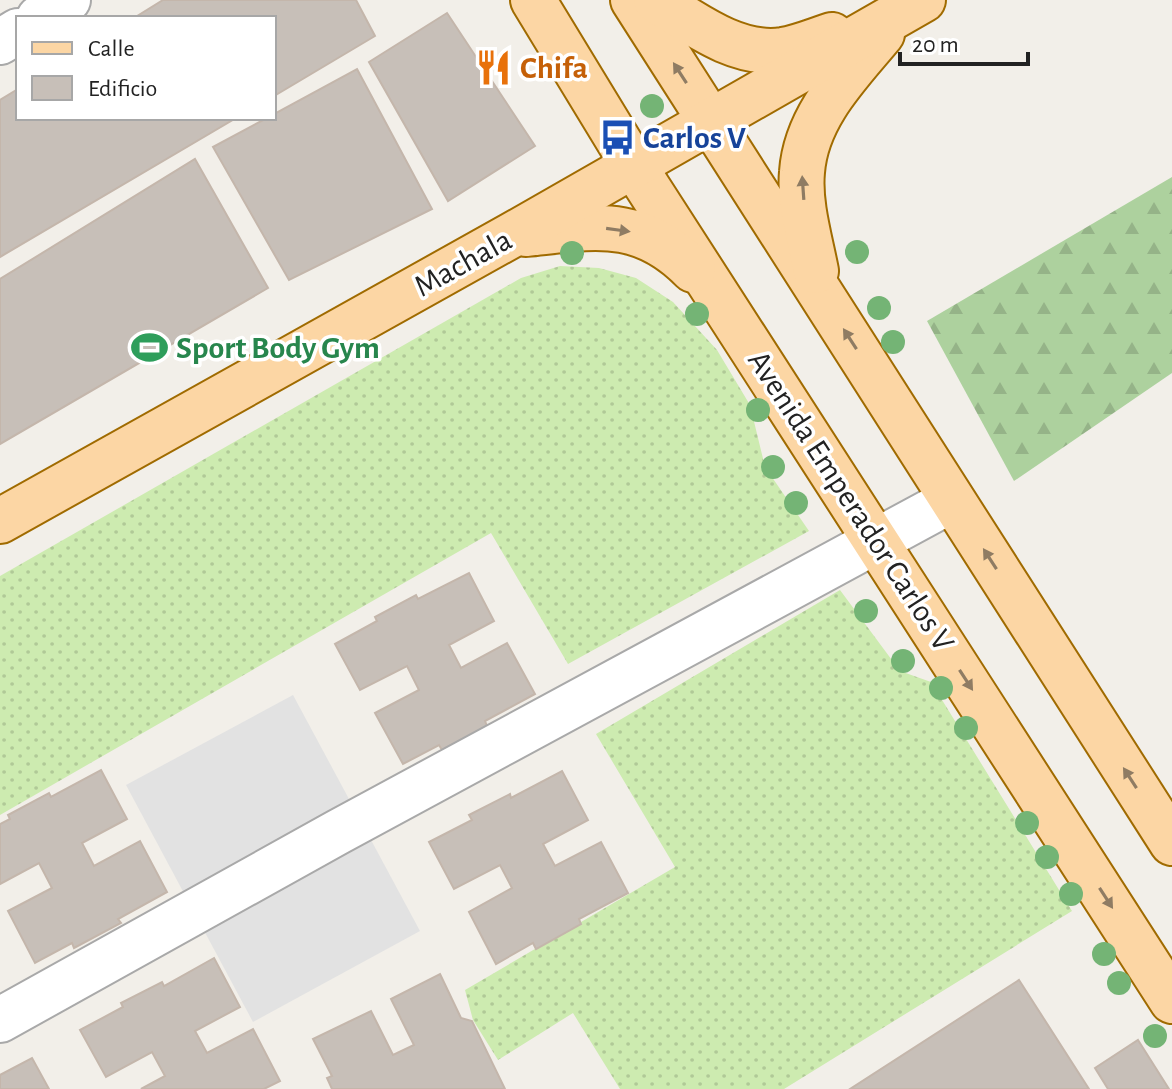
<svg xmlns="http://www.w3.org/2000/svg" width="1172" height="1089" font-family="'Alegreya Sans',sans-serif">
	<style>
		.grass { fill: url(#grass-dots) }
		.forest { fill: url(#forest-firs) }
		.parking { fill: #e2e2e2 }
		.building { fill: #c7bfb8; stroke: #c4b6ab; stroke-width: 2 }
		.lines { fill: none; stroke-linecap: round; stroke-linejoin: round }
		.minor-casing { stroke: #a9a9a9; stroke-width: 48 }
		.major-casing { stroke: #a06b00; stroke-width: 48 }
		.minor { stroke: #fff; stroke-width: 44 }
		.major { stroke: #fcd6a4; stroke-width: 44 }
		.tree { fill: #74b475 }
		.oneway { fill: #8f7c63 }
		.labels { text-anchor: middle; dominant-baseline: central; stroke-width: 7; stroke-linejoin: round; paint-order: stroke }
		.food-label { font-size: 32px; font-weight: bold; fill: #c56008; stroke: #fff; text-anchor: start }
		.transit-label { font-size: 32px; font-weight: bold; fill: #164399; stroke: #fff; text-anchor: start }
		.street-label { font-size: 32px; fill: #222; stroke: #fff }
		.leisure-label { font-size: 32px; font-weight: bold; fill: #27864d; stroke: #fff; text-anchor: start }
	</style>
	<defs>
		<pattern id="grass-dots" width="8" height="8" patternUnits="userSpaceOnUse" patternTransform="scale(2)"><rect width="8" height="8" fill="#cdebb0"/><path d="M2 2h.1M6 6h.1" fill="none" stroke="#b0c997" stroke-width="1.8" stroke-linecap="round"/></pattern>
		<pattern id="forest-firs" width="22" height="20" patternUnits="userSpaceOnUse" patternTransform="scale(2)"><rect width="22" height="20" fill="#add19e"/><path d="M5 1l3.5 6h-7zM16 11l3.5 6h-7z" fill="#95b388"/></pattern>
	</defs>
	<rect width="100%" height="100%" fill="#f2efe9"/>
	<g class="grass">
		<polygon points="560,266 599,268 636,278 673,302 717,350 750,405 765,467 809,531 568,664 491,533 0,815 0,576 521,278"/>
		<polygon points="840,590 900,671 931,682 1072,911 784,1089 620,1089 573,1013 498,1060 473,1020 465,990 675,867 596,734"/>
	</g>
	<polygon class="forest" points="1172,177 1172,373 1014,481 927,321"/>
	<polygon class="parking" points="293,695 420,931 253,1022 126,785"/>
	<g class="building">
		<polygon points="163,0 356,0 375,36 274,96 274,18 134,18"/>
		<polygon points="447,13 535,146 448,201 369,62"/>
		<polygon points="357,69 432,209 289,280 213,147 267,118 274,118 274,114"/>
		<polygon points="18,89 18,118 236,118 0,257 0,100"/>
		<polygon points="195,159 268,288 0,444 0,279"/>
		<polygon points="469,573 494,621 449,645 461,668 507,643 535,694 485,721 487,726 442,750 439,745 403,764 375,713 419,690 407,666 360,690 335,644 377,621 375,617 416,595 418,599"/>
		<polygon points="101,770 127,819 82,843 94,866 140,841 167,892 118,919 121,923 74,948 72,943 35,963 8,911 52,888 39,863 0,884 0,824 10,819 8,815 49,793 51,797"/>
		<polygon points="562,771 588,820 543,844 555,866 601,842 628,893 579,919 581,924 536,949 533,943 496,964 469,912 512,888 500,865 454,889 429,842 472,820 469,815 510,794 511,798"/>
		<polygon points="214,958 240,1007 195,1031 207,1053 253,1029 280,1081 264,1089 141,1089 165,1076 152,1052 106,1077 80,1030 123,1007 121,1003 162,982 164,986"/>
		<polygon points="440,974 461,1018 472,1021 505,1089 332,1089 327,1078 332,1076 313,1039 371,1011 393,1055 414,1045 391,999"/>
		<polygon points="1019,980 1089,1089 850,1089"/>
		<polygon points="1138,1040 1169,1089 1108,1089 1095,1068"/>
		<polygon points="32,1058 49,1089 0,1089 0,1075"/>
	</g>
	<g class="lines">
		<defs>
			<g id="minor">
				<polyline points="39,18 68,0"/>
				<polyline points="0,42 18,31"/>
				<polyline points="0,1020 338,832 952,500"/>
			</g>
			<g id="major">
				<polyline points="533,0 634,166 1172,1001"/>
				<polyline points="633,0 1172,843"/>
				<path d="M656,0C693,23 737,57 783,50C800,47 816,40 832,35"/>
				<path d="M526,234C594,227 640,216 693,270"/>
				<path d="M816,271C810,240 799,204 802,172C806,116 848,75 882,34"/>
				<polyline points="0,521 512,235 923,0"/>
			</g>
		</defs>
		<use href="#minor" class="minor-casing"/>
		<use href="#major" class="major-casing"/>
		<use href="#minor" class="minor"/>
		<use href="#major" class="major"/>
	</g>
	<g class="tree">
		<circle cx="652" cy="106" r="12"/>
		<circle cx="857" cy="252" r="12"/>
		<circle cx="572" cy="253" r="12"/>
		<circle cx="879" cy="308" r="12"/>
		<circle cx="697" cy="314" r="12"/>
		<circle cx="893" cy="342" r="12"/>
		<circle cx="758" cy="410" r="12"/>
		<circle cx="773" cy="467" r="12"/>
		<circle cx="796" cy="503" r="12"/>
		<circle cx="866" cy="611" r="12"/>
		<circle cx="903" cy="661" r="12"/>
		<circle cx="941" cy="688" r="12"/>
		<circle cx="966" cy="728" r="12"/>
		<circle cx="1027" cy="823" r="12"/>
		<circle cx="1047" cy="857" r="12"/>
		<circle cx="1071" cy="894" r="12"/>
		<circle cx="1104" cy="954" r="12"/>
		<circle cx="1119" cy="983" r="12"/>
		<circle cx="1155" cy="1036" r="12"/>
	</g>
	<defs><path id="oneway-solid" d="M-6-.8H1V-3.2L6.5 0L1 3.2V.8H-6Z" transform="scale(2)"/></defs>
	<g class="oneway">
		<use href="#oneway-solid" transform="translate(680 73) rotate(-123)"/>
		<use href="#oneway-solid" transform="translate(803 188) rotate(-94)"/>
		<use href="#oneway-solid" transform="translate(618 230) rotate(8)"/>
		<use href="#oneway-solid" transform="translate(850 339) rotate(-123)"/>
		<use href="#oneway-solid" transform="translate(990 559) rotate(-123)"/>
		<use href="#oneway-solid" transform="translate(966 680) rotate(57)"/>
		<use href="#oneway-solid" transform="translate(1130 778) rotate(-123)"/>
		<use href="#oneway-solid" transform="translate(1106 898) rotate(57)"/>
	</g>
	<defs>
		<symbol id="restaurant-bare" viewBox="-9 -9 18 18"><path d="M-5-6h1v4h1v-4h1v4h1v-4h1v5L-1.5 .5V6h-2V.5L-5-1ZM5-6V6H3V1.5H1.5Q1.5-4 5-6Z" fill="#e8710a" stroke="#fff" stroke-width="2.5" paint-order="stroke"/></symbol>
		<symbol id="bus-bare" viewBox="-9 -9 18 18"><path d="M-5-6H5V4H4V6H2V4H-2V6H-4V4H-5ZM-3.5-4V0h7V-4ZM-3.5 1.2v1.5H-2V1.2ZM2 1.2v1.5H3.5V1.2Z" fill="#1a4fb4" stroke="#fff" stroke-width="2.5" paint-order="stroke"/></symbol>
		<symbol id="stadium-bare" viewBox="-9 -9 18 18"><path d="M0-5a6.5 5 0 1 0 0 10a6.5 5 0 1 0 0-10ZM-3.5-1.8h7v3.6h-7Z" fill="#2e9e5b" stroke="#fff" stroke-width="2.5" paint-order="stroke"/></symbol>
	</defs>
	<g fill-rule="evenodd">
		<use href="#restaurant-bare" x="468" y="42" width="51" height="51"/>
		<use href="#bus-bare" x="592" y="112" width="51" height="51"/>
		<use href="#stadium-bare" x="124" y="322" width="51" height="51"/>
	</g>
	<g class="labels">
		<g class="food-label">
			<text x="520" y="68">Chifa</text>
		</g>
		<g class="transit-label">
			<text x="643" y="138">Carlos V</text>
		</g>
		<g class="street-label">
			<text transform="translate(463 263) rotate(-29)">Machala</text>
			<text transform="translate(851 501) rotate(57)">Avenida Emperador Carlos V</text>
		</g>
		<g class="leisure-label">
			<text x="176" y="348">Sport Body Gym</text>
		</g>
	</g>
	<rect x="16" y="16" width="260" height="104" fill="#ffffff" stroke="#a7a7a7" stroke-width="2"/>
	<rect x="32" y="42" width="40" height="12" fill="#fcd6a4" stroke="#a7a7a7" stroke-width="2"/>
	<text x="88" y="56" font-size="24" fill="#222222">Calle</text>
	<rect x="32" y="76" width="40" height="24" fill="#c7bfb8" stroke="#a7a7a7" stroke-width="2"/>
	<text x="88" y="96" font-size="24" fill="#222222">Edificio</text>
	<path d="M900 52v12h128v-12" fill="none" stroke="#222222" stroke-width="4"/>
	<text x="912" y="52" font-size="24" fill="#222222" stroke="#ffffff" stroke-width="6" paint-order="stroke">20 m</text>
</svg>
